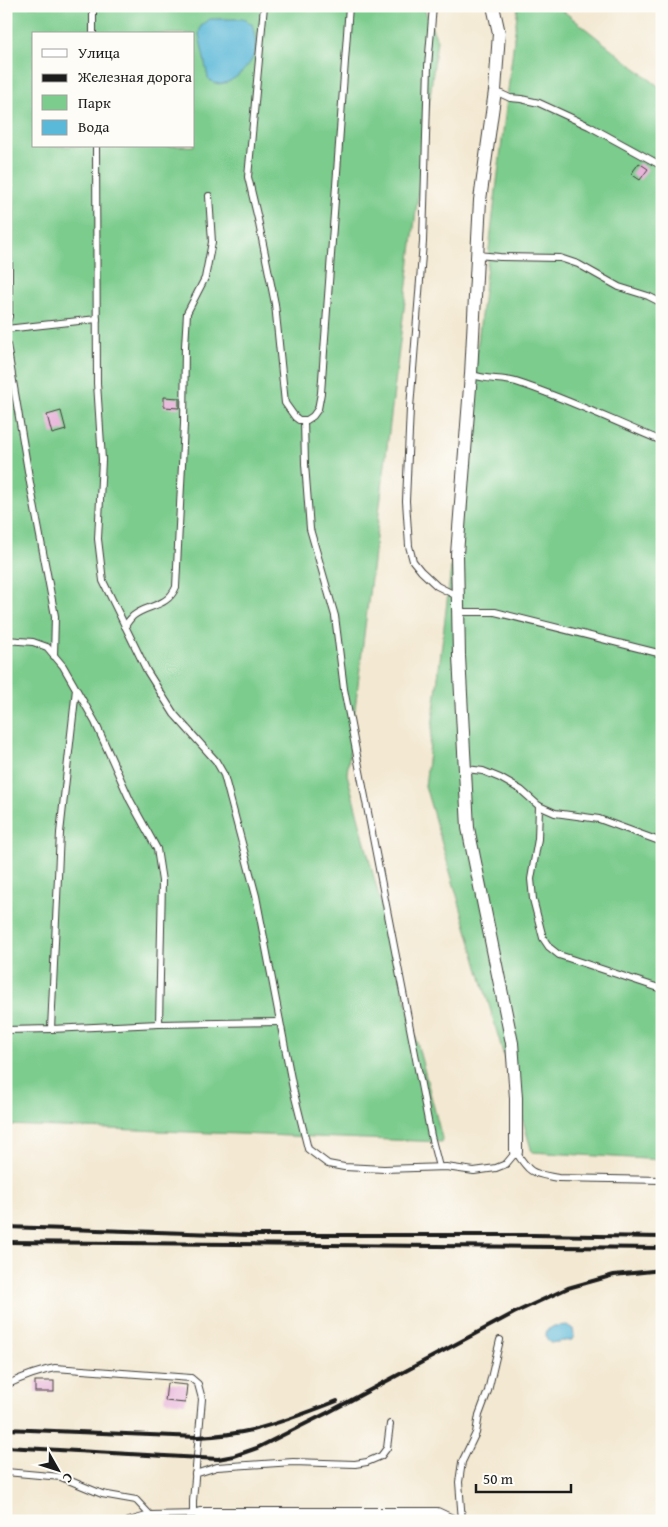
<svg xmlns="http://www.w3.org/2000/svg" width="668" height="1527" font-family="'Gentium Book Plus',serif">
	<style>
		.green { fill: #7bcc8d; stroke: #4c7454; fill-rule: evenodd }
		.water { fill: #5ab8d8; stroke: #3b6a7a }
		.building { fill: #e6add7 }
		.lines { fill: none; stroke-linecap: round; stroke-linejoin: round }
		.lane-casing { stroke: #3c3b37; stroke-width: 8 }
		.street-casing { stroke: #3c3b37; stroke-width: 14 }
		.lane { stroke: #fff; stroke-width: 6 }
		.street { stroke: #fff; stroke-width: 12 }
		.rail { stroke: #1c1c1c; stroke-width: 4 }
	</style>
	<rect width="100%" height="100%" fill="#fdfcf7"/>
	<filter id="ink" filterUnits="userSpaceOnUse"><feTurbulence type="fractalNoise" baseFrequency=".02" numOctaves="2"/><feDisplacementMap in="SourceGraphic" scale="10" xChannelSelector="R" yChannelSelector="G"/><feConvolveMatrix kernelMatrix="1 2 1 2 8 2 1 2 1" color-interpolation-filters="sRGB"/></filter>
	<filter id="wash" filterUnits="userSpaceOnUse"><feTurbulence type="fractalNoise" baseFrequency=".0096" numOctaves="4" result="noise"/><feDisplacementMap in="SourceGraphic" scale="20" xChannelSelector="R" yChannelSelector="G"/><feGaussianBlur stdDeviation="1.12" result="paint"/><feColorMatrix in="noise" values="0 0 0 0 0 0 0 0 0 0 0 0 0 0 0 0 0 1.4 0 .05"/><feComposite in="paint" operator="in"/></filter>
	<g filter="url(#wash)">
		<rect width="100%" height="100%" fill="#f3e8d1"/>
		<g class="green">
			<path d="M6,6H423L437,40L347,774L443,1142L6,1125ZM34,34H194V146H34Z"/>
			<polygon points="518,6 557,6 662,89 662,1160 532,1152 425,786"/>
		</g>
		<g class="water">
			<path d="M210,19H244L252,24C254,33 258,47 254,55C249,68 229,88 214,83C212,82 210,80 208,78L199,34L201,26Z"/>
			<path d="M567,1325L573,1329L574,1335L572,1340L550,1343C546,1339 545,1335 547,1330L554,1326Z"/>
		</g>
		<g id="blocks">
			<g class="building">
				<polygon points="639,163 648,169 640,180 631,174"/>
				<polygon points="164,397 179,398 179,408 164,407"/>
				<polygon points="61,411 66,430 52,434 47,415"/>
				<rect x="35" y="1381" width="19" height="11"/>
				<polygon points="167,1383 187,1385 185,1403 165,1401"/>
			</g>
		</g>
	</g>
	<g filter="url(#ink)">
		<use href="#blocks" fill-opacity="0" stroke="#3c3b37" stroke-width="1"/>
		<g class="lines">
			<defs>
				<g id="lane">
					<polyline points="93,6 93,34"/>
					<polyline points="264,6 248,177 258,219 275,304 285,403 295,417 299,420 307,420 313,416 318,409 321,393 349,6"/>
					<polyline points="433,6 428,66 423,242 410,408 406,501 409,546 413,561 421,571 437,586 457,596"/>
					<polyline points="495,91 510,98 521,99 539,103 589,126 662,166"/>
					<polyline points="6,100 9,214 9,316 6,326"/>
					<path d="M96,146L97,383L102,460L98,539L103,581L147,671L174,714L216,761L224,775L256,896L293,1089L308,1149L328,1164L344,1167L384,1169L446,1167L474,1171L496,1168L506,1164L516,1152C531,1175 532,1173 558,1178L662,1180"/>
					<polyline points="477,255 500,257 560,258 578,264 619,287 648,296 662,303"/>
					<polyline points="6,329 97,319"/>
					<polyline points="6,339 30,483 55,616 54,656"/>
					<path d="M471,374C485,381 501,377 516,382C566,398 613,421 662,441"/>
					<polyline points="304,420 305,464 310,529 335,616 344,689 431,1136 439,1167"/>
					<polyline points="459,612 495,612 662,654"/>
					<path d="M125,626C127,623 130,619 133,616C148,604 167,608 176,587L184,424L185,346L187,313L205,278L212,242L209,196"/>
					<polyline points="6,640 33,642 47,647 63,666 95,722 130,800 157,849 162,881 159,1024"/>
					<polyline points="466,769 483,771 500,778 521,790 539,806 555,813 599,819 662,842"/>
					<polyline points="539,806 538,839 531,879 533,899 543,938 549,947 559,955 662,989"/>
					<polyline points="51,1029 60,833 76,689"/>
					<polyline points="6,1030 51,1029 159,1024 280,1022"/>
					<path d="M6,1385C23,1377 38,1371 55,1368L191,1378L198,1384L202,1399L193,1501V1511L200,1514"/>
					<polyline points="6,1472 61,1477 102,1494 136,1500 150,1515"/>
					<polyline points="195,1474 217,1467 293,1462 355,1464 367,1462 381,1456 387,1448 390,1424"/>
					<polyline points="129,1521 150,1515 199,1514"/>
					<polyline points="462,1521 459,1482 462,1462 476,1433 479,1415 488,1391 500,1340"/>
				</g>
				<g id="street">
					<polyline points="493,6 499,33 495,91 480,200 471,374 457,554 459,656 468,828 512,1043 516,1098 516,1152"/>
					<polyline points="200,1514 437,1514 452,1521"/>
				</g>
			</defs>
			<use href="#lane" class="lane-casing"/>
			<use href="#street" class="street-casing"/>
			<use href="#lane" class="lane"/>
			<use href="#street" class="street"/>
			<g class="rail">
				<polyline points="6,1227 248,1235 533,1235 662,1237"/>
				<polyline points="6,1242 662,1248"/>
				<path d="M6,1429L198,1437C216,1436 235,1434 252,1430C281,1423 309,1412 337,1401"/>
				<polyline points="6,1447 218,1459 234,1456 257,1448 327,1413 514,1313 568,1288 614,1275 662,1270"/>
			</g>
		</g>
	</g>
	<rect width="668" height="1527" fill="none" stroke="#fdfcf7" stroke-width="25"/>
	<rect x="32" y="32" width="162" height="115" fill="#fdfcf7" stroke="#a3a29f"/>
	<rect x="42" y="49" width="25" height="8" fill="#ffffff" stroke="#a3a29f"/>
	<text x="78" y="58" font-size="15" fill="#1c1c1c">Улица</text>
	<rect x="42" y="74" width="25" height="8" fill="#1c1c1c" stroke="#a3a29f"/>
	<text x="78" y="82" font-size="15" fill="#1c1c1c">Железная дорога</text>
	<rect x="42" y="95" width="25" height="15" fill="#7bcc8d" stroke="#a3a29f"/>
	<text x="78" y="108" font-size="15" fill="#1c1c1c">Парк</text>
	<rect x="42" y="120" width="25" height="15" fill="#5ab8d8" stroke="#a3a29f"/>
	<text x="78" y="132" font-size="15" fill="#1c1c1c">Вода</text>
	<g transform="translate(58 1470) rotate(129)" stroke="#fdfcf7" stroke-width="4" paint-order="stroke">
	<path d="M0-4L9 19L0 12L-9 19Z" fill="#1c1c1c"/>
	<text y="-8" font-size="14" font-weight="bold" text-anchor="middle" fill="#1c1c1c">С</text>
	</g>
	<path d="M476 1484v8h95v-8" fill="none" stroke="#1c1c1c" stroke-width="2.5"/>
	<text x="483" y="1484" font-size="15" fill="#1c1c1c" stroke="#fdfcf7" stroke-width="4" paint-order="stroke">50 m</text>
</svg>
